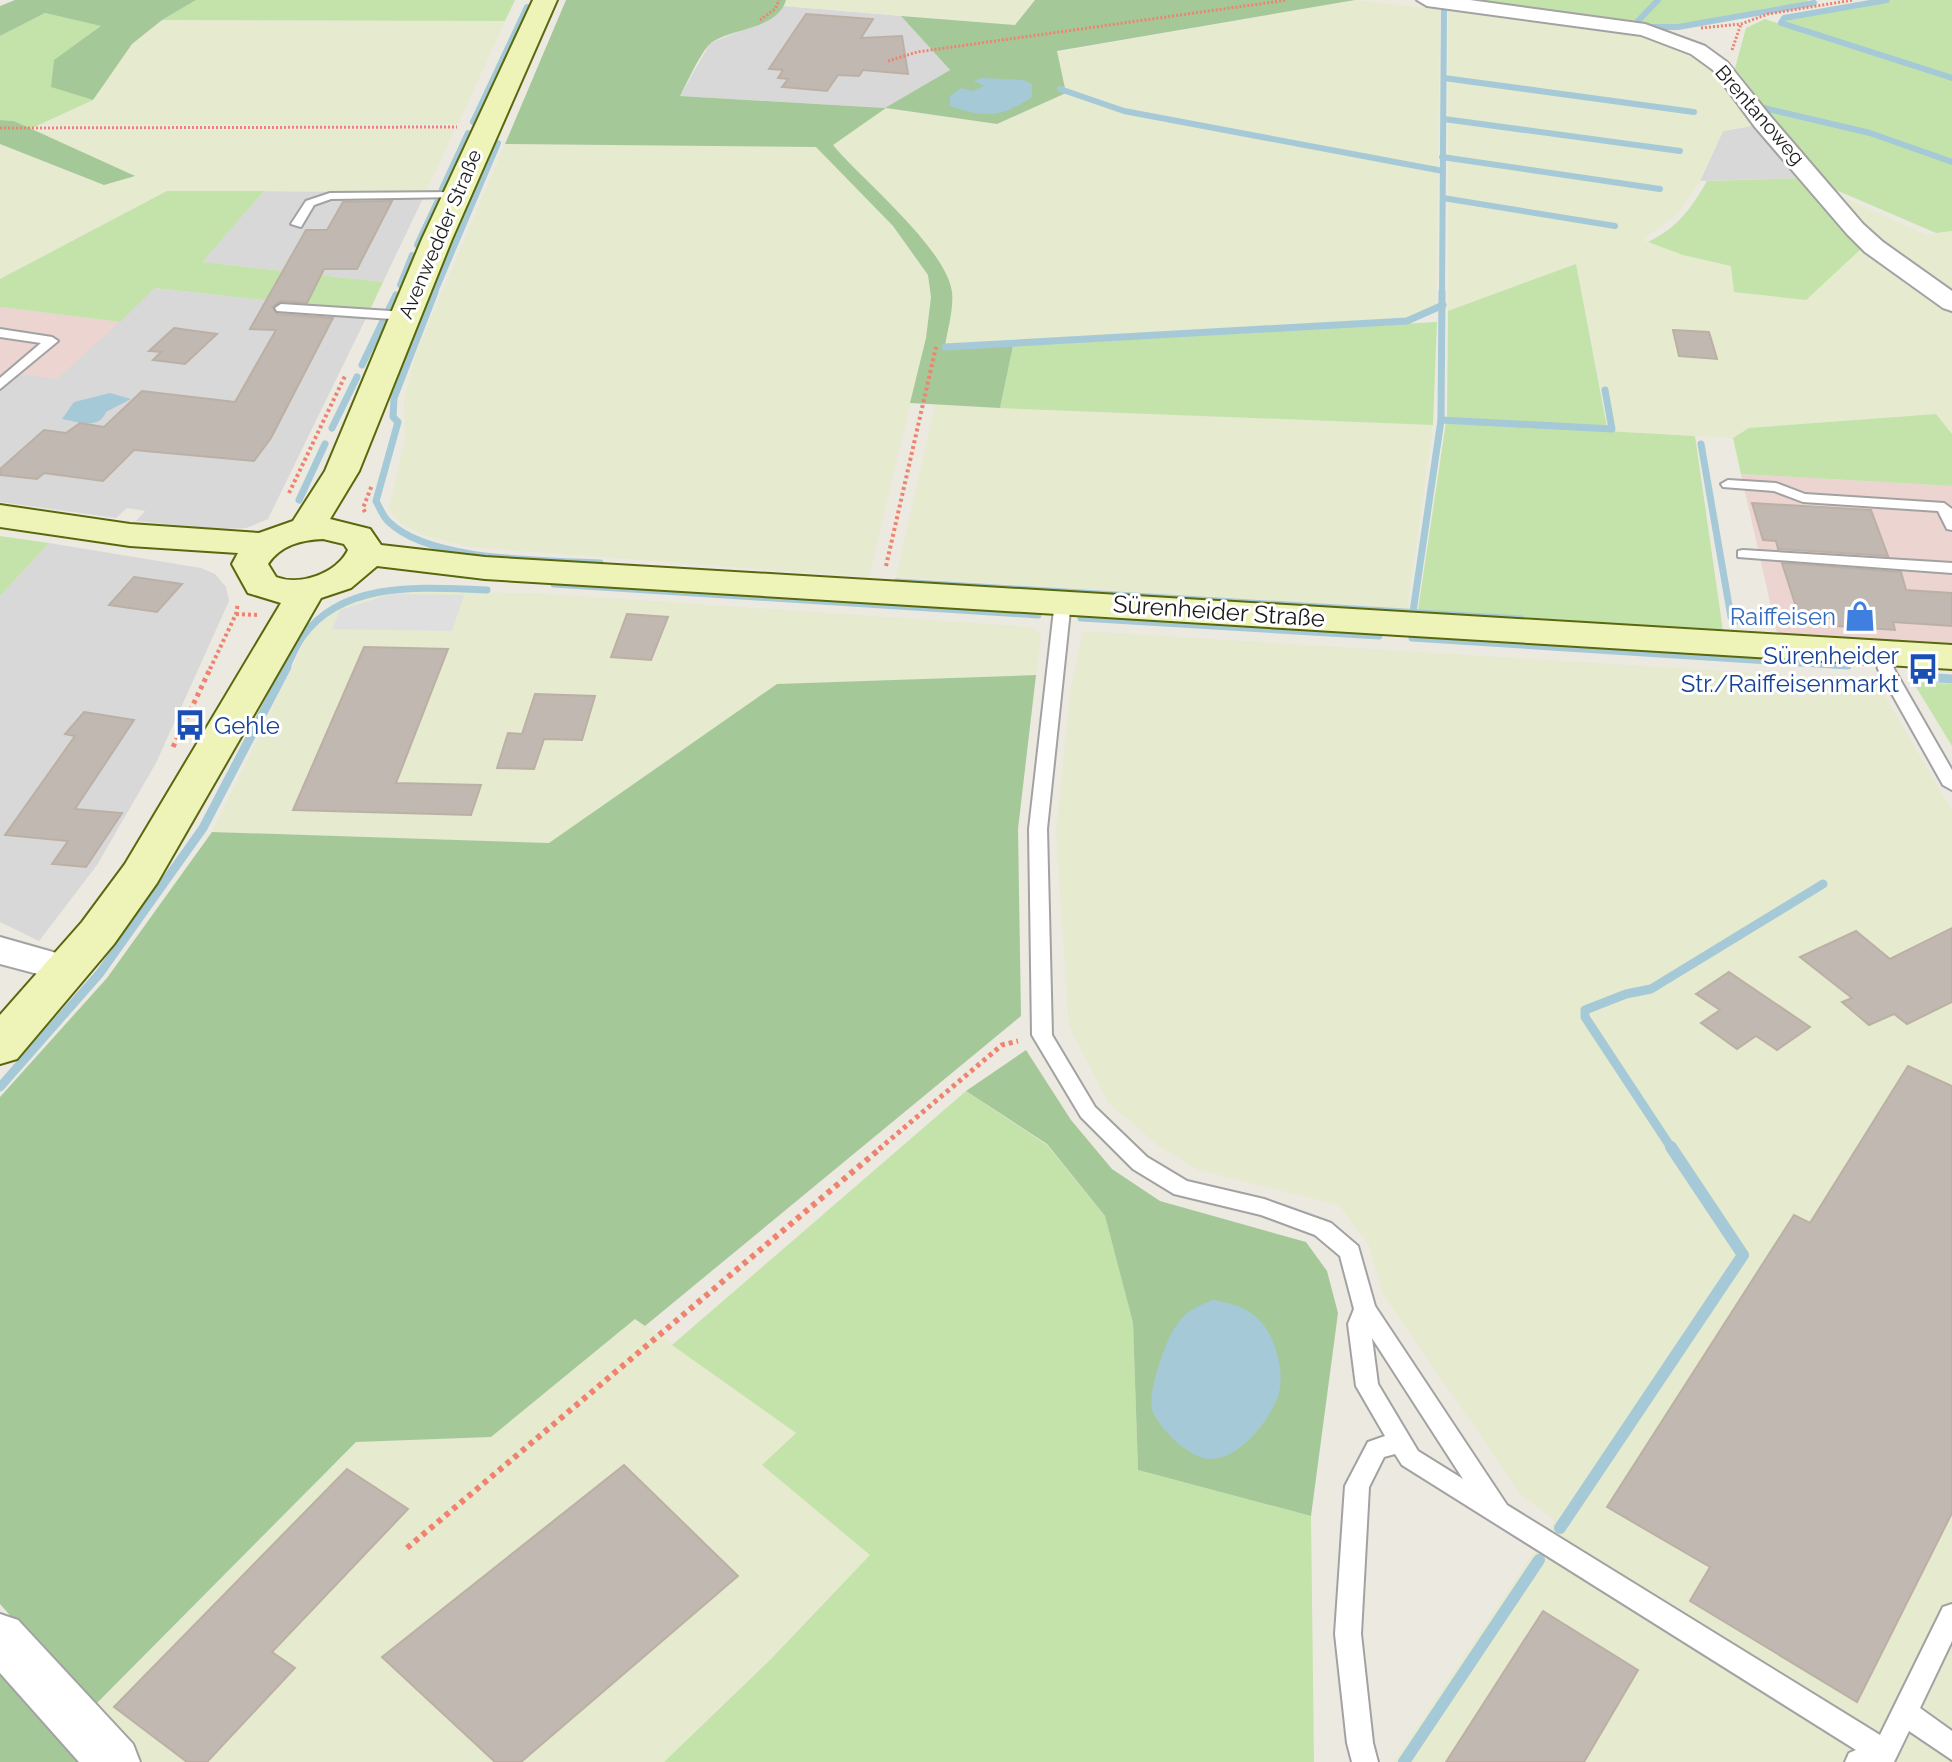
<svg xmlns="http://www.w3.org/2000/svg" width="1952" height="1762" font-family="Raleway,sans-serif">
	<style>
		.residential { fill: #d9d8d8 }
		.commercial { fill: #ecd4d1 }
		.farmland { fill: #e6eace }
		.grass { fill: #c3e3aa }
		.forest { fill: #a5c899 }
		.parking { fill: #dfdfdf }
		.water { fill: #a5c9d7 }
		.lines { fill: none; stroke-linecap: round; stroke-linejoin: round }
		.stream-far3 { stroke: #a5c9d7; stroke-width: 6 }
		.stream-far2 { stroke: #a5c9d7; stroke-width: 7 }
		.stream-far1 { stroke: #a5c9d7; stroke-width: 9 }
		.stream { stroke: #a5c9d7; stroke-width: 12 }
		.building { fill: #c0b8b1; stroke: #bcb0a5; stroke-width: 2 }
		.lane-casing { stroke: #a2a2a2; stroke-width: 4 }
		.street-casing { stroke: #a2a2a2; stroke-width: 4 }
		.secondary-casing { stroke: #59680d; stroke-width: 4 }
		.path-far3 { stroke: #ee8370; stroke-width: 3; stroke-dasharray: 2 2; stroke-linecap: butt }
		.path-far2 { stroke: #ee8370; stroke-width: 4; stroke-dasharray: 3 3; stroke-linecap: butt }
		.path-far1 { stroke: #ee8370; stroke-width: 5; stroke-dasharray: 4 4; stroke-linecap: butt }
		.path { stroke: #ee8370; stroke-width: 6; stroke-dasharray: 5 5; stroke-linecap: butt }
		.lane { fill: #fff; fill-rule: evenodd }
		.street { fill: #fff; fill-rule: evenodd }
		.secondary { fill: #eef4b8; fill-rule: evenodd }
		.labels { text-anchor: middle; dominant-baseline: central; stroke-width: 6; stroke-linejoin: round; paint-order: stroke }
		.far-street-label { font-size: 20px; fill: #1b1b1b; stroke: #fff }
		.street-label { font-size: 24px; fill: #1b1b1b; stroke: #fff }
		.shop-label { font-size: 24px; fill: #366cbe; stroke: #fff; text-anchor: end }
		.transit-label { font-size: 24px; fill: #164399; stroke: #fff; text-anchor: end }
	</style>
	<rect width="100%" height="100%" fill="#ece9e1"/>
	<g class="residential">
		<polygon points="784,6 901,16 950,70 886,108 680,96 710,43 766,21"/>
		<polygon points="1757,125 1806,178 1700,181 1723,131"/>
		<polygon points="264,191 426,192 383,282 201,262"/>
		<polygon points="155,288 369,312 268,519 246,528 219,529 136,521 145,511 127,508 116,518 0,502 0,391 20,374 57,378"/>
		<polygon points="49,543 201,568 215,574 226,587 229,601 156,763 97,865 39,941 0,922 0,596"/>
	</g>
	<g class="commercial">
		<polygon points="0,307 120,322 57,379 20,374 0,391"/>
		<polygon points="1741,474 1952,486 1952,646 1777,633"/>
	</g>
	<g class="farmland">
		<polygon points="786,0 1035,0 1015,25 784,6"/>
		<polygon points="1355,0 1440,10 1436,306 1407,318 1011,344 945,345 952,293 944,271 907,221 832,145 886,108 997,124 1066,93 1057,52"/>
		<polygon points="1448,11 1648,36 1692,52 1707,64 1757,125 1723,131 1700,181 1679,213 1642,240 1683,255 1731,266 1862,248 1952,313 1952,434 1936,414 1749,428 1733,438 1609,431 1576,265 1448,311"/>
		<polygon points="162,20 505,21 458,124 40,125 93,100 132,44"/>
		<polygon points="455,129 426,192 167,191 0,279 0,144 103,185 134,176 34,131"/>
		<polygon points="505,144 816,147 893,226 928,275 931,297 926,338 869,577 469,547 420,534 401,523 389,509 405,439 404,399 417,351"/>
		<polygon points="1834,193 1926,235 1952,231 1952,298 1882,247"/>
		<polygon points="935,405 1433,425 1407,609 896,577"/>
		<polygon points="390,590 549,594 1032,627 1041,635 1036,675 777,684 549,843 212,832 308,635 337,608"/>
		<polygon points="1083,631 1755,673 1815,683 1879,686 1952,811 1952,1762 1394,1762 1555,1520 1522,1496 1383,1294 1369,1245 1339,1205 1199,1170 1160,1147 1108,1102 1069,1026 1056,831 1071,687"/>
		<polygon points="636,1318 796,1433 762,1465 871,1555 772,1658 664,1762 142,1762 92,1708 356,1442 491,1437"/>
	</g>
	<g class="grass">
		<polygon points="196,0 515,0 505,21 162,20"/>
		<polygon points="1458,0 1807,0 1808,1 1676,25 1635,24"/>
		<polygon points="1892,0 1952,0 1952,76 1785,23 1787,19"/>
		<polygon points="45,13 102,26 52,87 93,100 30,129 14,121 0,120 0,36"/>
		<polygon points="1765,19 1952,80 1952,160 1871,132 1765,107 1735,68 1746,28"/>
		<polygon points="1764,109 1869,134 1952,163 1952,231 1936,233 1829,187"/>
		<path d="M1806,178L1842,228L1862,248L1806,300L1734,292L1731,266L1683,255L1648,242C1677,228 1691,209 1707,181Z"/>
		<polygon points="167,191 264,191 202,262 383,282 369,312 155,288 120,322 0,307 0,279"/>
		<polygon points="1576,264 1607,427 1447,418 1448,311"/>
		<polygon points="1437,322 1433,425 1000,408 1013,346"/>
		<polygon points="1936,414 1952,434 1952,486 1741,474 1733,438 1749,428"/>
		<polygon points="1446,422 1695,436 1723,631 1418,610"/>
		<polygon points="0,536 49,543 0,596"/>
		<polygon points="1913,682 1952,684 1952,746"/>
		<polygon points="966,1091 1047,1145 1105,1216 1133,1323 1138,1470 1311,1516 1314,1762 664,1762 772,1658 870,1555 762,1465 796,1433 672,1345"/>
	</g>
	<g class="forest">
		<polygon points="15,0 196,0 162,20 132,44 93,100 51,87 54,60 101,26 45,13 0,36 0,6"/>
		<path d="M566,0H786C778,29 733,28 712,42C702,49 686,85 680,96L885,108L950,70L901,16L1015,25L1035,0H1355L1057,51L1066,93L997,124L886,108L833,145C862,180 946,248 952,292C954,309 947,331 945,347L1013,346L1000,408L910,403L926,338L931,297L928,275L893,226L816,147L505,144Z"/>
		<polygon points="0,120 14,121 135,176 104,185 0,144"/>
		<polygon points="1036,675 1018,829 1021,1016 645,1326 635,1319 491,1437 356,1442 92,1708 0,1604 0,1097 107,978 212,832 549,843 777,684"/>
		<polygon points="1026,1050 1071,1120 1112,1169 1160,1201 1306,1242 1327,1271 1338,1313 1311,1516 1138,1470 1133,1323 1105,1216 1047,1144 966,1091"/>
		<polygon points="0,1661 94,1762 0,1762"/>
	</g>
	<polygon class="parking" points="391,594 464,595 452,631 332,629 340,610"/>
	<g class="water">
		<path d="M981,78L1023,80L1032,84V97C1000,118 985,118 950,106V96L961,88L972,91L984,86L974,81Z"/>
		<path d="M110,393L131,399L106,412C99,430 78,422 62,419L74,402Z"/>
		<path d="M1213,1300C1229,1303 1244,1306 1257,1318C1275,1333 1286,1374 1278,1396C1269,1422 1239,1459 1210,1459C1193,1459 1170,1438 1161,1425C1158,1422 1153,1413 1152,1409C1148,1390 1166,1338 1178,1323C1187,1310 1199,1306 1213,1300Z"/>
	</g>
	<g class="lines">
		<g class="stream-far3">
			<polyline points="1781,23 1952,78"/>
			<polyline points="1781,23 1784,18 1887,0"/>
			<polyline points="1638,26 1638,21 1658,0"/>
			<polyline points="1642,27 1678,27 1814,3"/>
			<polyline points="1444,78 1694,112"/>
			<polyline points="1060,89 1124,111 1443,171"/>
			<polyline points="1764,108 1870,133 1952,162"/>
			<polyline points="1444,119 1680,151"/>
			<polyline points="473,122 527,7"/>
			<polyline points="1442,157 1660,189"/>
			<polyline points="442,189 468,133"/>
			<polyline points="1443,198 1615,226"/>
			<polyline points="417,245 439,198"/>
			<polyline points="400,285 412,255"/>
			<polyline points="434,294 498,143"/>
			<polyline points="1442,294 1444,7"/>
		</g>
		<g class="stream-far2">
			<path d="M435,292L394,398L393,417L398,422L376,501C380,508 383,517 389,522C430,562 544,560 600,563"/>
			<polyline points="389,309 396,295"/>
			<polyline points="945,347 1407,321 1443,305"/>
			<polyline points="362,365 383,321"/>
			<polyline points="1441,420 1612,429 1605,390"/>
			<polyline points="332,428 357,377"/>
			<polyline points="1701,444 1731,617 1736,621"/>
			<polyline points="299,500 325,444"/>
			<polyline points="897,582 1521,619"/>
			<polyline points="554,584 1038,615"/>
			<polyline points="1413,612 1441,420 1442,292"/>
			<polyline points="1081,618 1379,636"/>
			<polyline points="1412,638 1848,666"/>
			<path d="M286,669C291,658 296,645 303,636C345,579 425,588 487,590"/>
		</g>
		<g class="stream-far1">
			<polyline points="1923,677 1952,679"/>
			<polyline points="0,1087 100,973 203,828 287,667"/>
			<polyline points="1672,1149 1585,1017 1585,1010 1626,994 1651,989 1823,884"/>
		</g>
		<g class="stream">
			<polyline points="1560,1528 1743,1255 1671,1147"/>
			<polyline points="1404,1762 1539,1560"/>
		</g>
	</g>
	<g class="building">
		<polygon points="806,14 873,19 861,38 902,36 908,74 863,70 859,76 838,75 827,91 782,87 788,79 778,78 783,70 769,69"/>
		<polygon points="392,201 357,269 324,269 307,303 281,301 272,307 277,314 333,318 271,438 254,461 134,450 103,481 44,473 37,479 0,475 0,469 44,430 66,433 80,423 104,427 142,391 235,402 276,330 250,329 306,230 327,230 343,202"/>
		<polygon points="174,328 217,334 185,364 153,360 161,352 149,351"/>
		<polygon points="1673,330 1709,332 1717,359 1679,356"/>
		<polygon points="1752,503 1871,510 1888,556 1778,549 1776,541 1763,540"/>
		<polygon points="1782,563 1901,572 1906,590 1952,593 1952,626 1893,622 1895,630 1836,626 1832,618 1799,616"/>
		<polygon points="134,577 182,584 157,612 109,605"/>
		<polygon points="627,614 668,617 651,660 611,657"/>
		<polygon points="364,647 448,649 396,783 481,785 471,815 293,810"/>
		<polygon points="535,694 595,696 582,740 544,739 534,769 497,768 508,733 522,734"/>
		<polygon points="84,712 134,720 75,809 122,813 86,867 52,864 68,841 5,835 75,736 65,734"/>
		<polygon points="1952,928 1952,1002 1907,1024 1894,1014 1869,1025 1842,1002 1852,998 1800,957 1856,931 1890,959"/>
		<polygon points="1729,972 1810,1027 1777,1050 1756,1036 1737,1049 1701,1023 1720,1010 1696,994"/>
		<polygon points="1908,1066 1952,1086 1952,1513 1857,1702 1690,1601 1710,1567 1607,1507 1794,1215 1810,1223"/>
		<polygon points="624,1465 738,1576 521,1762 495,1762 382,1657"/>
		<polygon points="347,1469 408,1509 272,1652 295,1668 207,1762 187,1762 114,1707"/>
		<polygon points="1543,1611 1638,1670 1584,1762 1446,1762"/>
	</g>
	<g class="lines">
		<defs>
			<g id="lane">
				<polygon points="457,192 463,195 461,197 331,199 314,205 301,227 291,224 306,201 330,193"/>
				<polygon points="281,304 406,312 412,316 406,320 277,311 275,308"/>
				<polygon points="0,329 52,337 58,341 0,389 0,378 41,343 0,337"/>
				<polygon points="1728,480 1776,483 1805,494 1944,503 1952,509 1952,530 1947,529 1938,511 1803,502 1774,491 1723,487 1721,484"/>
				<polygon points="1743,550 1952,563 1952,573 1738,557 1738,551"/>
				<path d="M1063,596L1071,601L1047,829L1052,1035L1095,1107L1147,1157L1187,1181L1264,1199L1331,1223L1358,1246L1375,1306L1507,1505L1880,1735L1943,1607L1952,1604V1641L1920,1708L1952,1731V1760L1909,1731L1894,1762H1845L1849,1753L1856,1750L1402,1465L1395,1454L1384,1457L1369,1487L1361,1634L1373,1743L1378,1762H1352L1347,1743L1335,1634L1345,1486L1368,1442L1385,1436L1356,1386L1348,1324L1354,1309L1340,1256L1315,1235L1261,1215L1174,1194L1133,1169L1081,1117L1032,1035L1029,829L1055,601ZM1372,1338L1463,1479L1418,1451L1378,1384Z"/>
				<polygon points="1882,648 1890,653 1894,669 1952,770 1952,790 1943,785 1878,669 1874,653"/>
			</g>
			<g id="street">
				<polygon points="1417,0 1470,0 1645,24 1705,46 1727,62 1771,117 1863,224 1883,242 1952,291 1952,311 1943,308 1865,252 1847,234 1755,127 1713,70 1691,54 1641,35 1427,6"/>
				<polygon points="0,937 81,960 87,969 81,978 68,982 0,964"/>
				<polygon points="0,1614 18,1620 133,1744 140,1762 79,1762 0,1673"/>
			</g>
			<path id="secondary" d="M533,0H557L452,239L359,471L330,519L370,529L381,545L485,557L1952,645V669L485,579L377,566L351,588L321,598L157,883L114,944L17,1059L0,1064V1015L82,922L125,864L281,603L248,593L232,564L238,553L130,546L0,527V505L130,524L259,533L293,521L325,471L422,239ZM323,539L344,544L348,550C336,574 300,586 276,577L268,564C281,545 301,540 323,539Z"/>
		</defs>
		<use href="#lane" class="lane-casing"/>
		<use href="#street" class="street-casing"/>
		<use href="#secondary" class="secondary-casing"/>
		<g class="path-far3">
			<polyline points="760,20 775,9 779,0"/>
			<polyline points="1701,28 1741,24 1768,14 1853,0"/>
			<polyline points="1732,50 1741,24"/>
			<polyline points="888,61 917,52 1287,0"/>
			<polyline points="0,128 457,127"/>
		</g>
		<g class="path-far2">
			<polyline points="289,493 345,376"/>
			<polyline points="365,512 363,508 372,485"/>
			<polyline points="886,566 936,347"/>
			<polyline points="236,614 259,615"/>
			<polyline points="210,669 236,614 238,603"/>
		</g>
		<g class="path-far1">
			<polyline points="173,747 211,667"/>
			<polyline points="879,1149 1002,1045 1018,1041"/>
		</g>
		<polyline class="path" points="407,1548 882,1147"/>
		<use href="#lane" class="lane"/>
		<use href="#street" class="street"/>
		<use href="#secondary" class="secondary"/>
	</g>
	<defs>
		<symbol id="shop-bare" viewBox="-9 -9 18 18"><path d="M-5-2.5h2.3a2.7 3.5 0 0 1 5.4 0H5L5.5 6h-11ZM-1.5-2.5h3a1.5 2.3 0 0 0-3 0Z" fill="#3f7fe0" stroke="#fff" stroke-width="2.5" paint-order="stroke"/></symbol>
		<symbol id="bus-bare" viewBox="-9 -9 18 18"><path d="M-5-6H5V4H4V6H2V4H-2V6H-4V4H-5ZM-3.5-4V0h7V-4ZM-3.5 1.2v1.5H-2V1.2ZM2 1.2v1.5H3.5V1.2Z" fill="#1a4fb4" stroke="#fff" stroke-width="2.5" paint-order="stroke"/></symbol>
	</defs>
	<g fill-rule="evenodd">
		<use href="#shop-bare" x="1838" y="594" width="44" height="44"/>
		<use href="#bus-bare" x="1901" y="647" width="44" height="44"/>
		<use href="#bus-bare" x="168" y="703" width="44" height="44"/>
	</g>
	<g class="labels">
		<g class="far-street-label">
			<text transform="translate(1760 115) rotate(49)">Brentanoweg</text>
			<text transform="translate(440 234) rotate(-67)">Avenwedder Straße</text>
		</g>
		<g class="street-label">
			<text transform="translate(1219 611) rotate(4)">Sürenheider Straße</text>
		</g>
		<g class="shop-label">
			<text x="1836" y="616">Raiffeisen</text>
		</g>
		<g class="transit-label">
			<text x="1899" y="655">Sürenheider<tspan x="1899" dy="28">Str./Raiffeisenmarkt</tspan></text>
			<text x="214" y="725" text-anchor="start">Gehle</text>
		</g>
	</g>
</svg>
